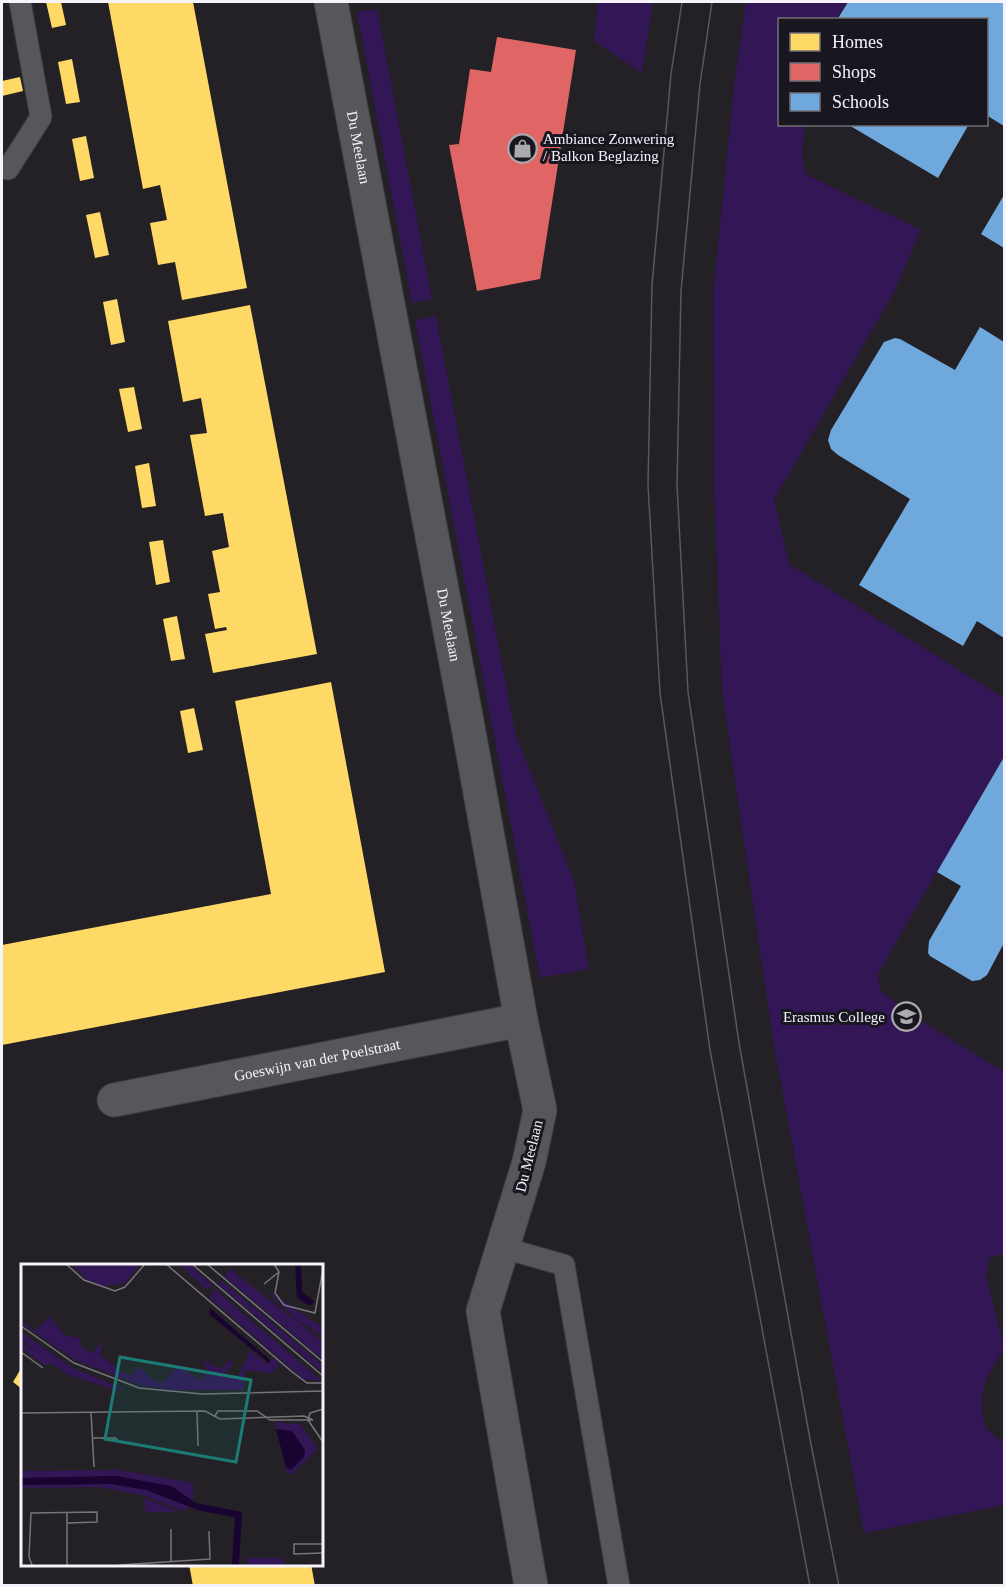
<svg xmlns="http://www.w3.org/2000/svg" width="1006" height="1587" font-family="Georgia,serif">
	<style>
		.green { fill: #331656 }
		.homes { fill: #ffd966 }
		.shops { fill: #e06666 }
		.schools { fill: #6fa8dc }
		.lines { fill: none; stroke-linecap: round; stroke-linejoin: round }
		.lane-casing { stroke: #3e3d41; stroke-width: 23 }
		.street-casing { stroke: #3e3d41; stroke-width: 35 }
		.lane { stroke: #57565a; stroke-width: 21 }
		.street { stroke: #57565a; stroke-width: 33 }
		.tram { stroke: #5a585c; stroke-width: 1.5 }
		.labels { text-anchor: middle; dominant-baseline: central; stroke-width: 6; stroke-linejoin: round; paint-order: stroke }
		.poi-label { font-size: 15px; fill: #f6f4fa; stroke: #18161e; text-anchor: start }
		.street-label { font-size: 15px; fill: #f6f4fa; stroke: #18161e }
		.inset-road { fill: none; stroke: #77757a; stroke-width: 1.5 }
		.view { fill: #1b7c75; fill-opacity: 0.15; stroke: #1b7c75; stroke-width: 3 }
		.inset-edge { fill: none; stroke: #f6f4fa; stroke-width: 3 }
	</style>
	<rect width="100%" height="100%" fill="#232125"/>
	<g class="green">
		<polygon points="598,2 653,2 642,73 594,41"/>
		<path d="M746,2H847L836,19L780,20V124L805,125L802,152L805,174L921,230L894,292L774,500L789,564L1004,698V756L878,974L880,990L910,1014L1004,1072V1254L990,1257L986,1276L1004,1347C986,1380 977,1389 985,1428L1004,1443V1505L864,1533L773,1040L722,691L714,482L713,295L734,86Z"/>
		<polygon points="377,9 432,299 412,303 357,12"/>
		<polygon points="436,316 515,733 574,881 589,969 540,978 415,320"/>
	</g>
	<g class="homes">
		<polygon points="46,2 61,2 66,25 52,28"/>
		<polygon points="108,2 193,2 247,288 182,300 175,262 158,265 150,223 167,220 160,185 143,189"/>
		<polygon points="72,59 80,102 66,104 58,62"/>
		<polygon points="20,77 23,91 2,96 2,81"/>
		<polygon points="86,136 94,178 80,181 72,139"/>
		<polygon points="100,212 109,255 95,258 86,215"/>
		<polygon points="117,299 125,342 111,345 103,302"/>
		<polygon points="250,305 317,654 213,673 205,634 227,630 226,627 215,629 208,594 220,592 212,551 229,547 223,513 205,516 190,435 207,433 201,398 183,402 168,321"/>
		<polygon points="134,387 142,429 128,432 119,389"/>
		<polygon points="149,463 156,506 142,508 135,466"/>
		<polygon points="163,540 170,582 156,585 149,542"/>
		<polygon points="177,616 185,659 171,661 163,619"/>
		<polygon points="331,682 385,972 2,1045 2,945 271,894 235,701"/>
		<polygon points="194,708 203,750 188,753 180,711"/>
		<polygon points="22,1367 22,1389 13,1382"/>
		<polygon points="189,1564 311,1564 315,1586 193,1586"/>
	</g>
	<polygon class="shops" points="497,37 576,50 540,279 477,291 449,145 459,144 470,69 491,72"/>
	<g class="schools">
		<polygon points="848,2 1004,2 1004,126 986,115 986,20 837,20"/>
		<polygon points="847,124 969,124 938,178"/>
		<polygon points="1004,195 1004,248 981,234"/>
		<polygon points="980,327 1004,342 1004,638 977,621 963,646 859,585 910,499 838,455 831,449 828,440 831,430 884,342 895,338 900,339 955,370"/>
		<polygon points="1004,757 1004,943 987,975 980,980 972,981 930,956 928,953 929,941 961,886 937,872"/>
	</g>
	<g class="lines">
		<defs>
			<g id="lane">
				<polyline points="8,169 41,117 20,2"/>
				<polyline points="504,1248 564,1265 619,1586"/>
			</g>
			<g id="street">
				<path id="s1" d="M331,2L469,732L521,1020L540,1110L529,1162L483,1311L531,1586"/>
				<path id="s2" d="M114,1100L521,1020"/>
			</g>
		</defs>
		<use href="#lane" class="lane-casing"/>
		<use href="#street" class="street-casing"/>
		<use href="#lane" class="lane"/>
		<use href="#street" class="street"/>
		<g class="tram">
			<polyline points="682,2 671,74 652,285 648,485 660,693 710,1050 810,1586"/>
			<polyline points="712,2 700,84 681,291 677,485 688,692 739,1043 810,1439 839,1586"/>
		</g>
	</g>
	<defs>
		<symbol id="shop-ring" viewBox="-11 -11 22 22"><circle r="9.5" fill="#18161e" stroke="#acaaaf" stroke-width="1.5"/><path d="M-5-2.5h2.3a2.7 3.5 0 0 1 5.4 0H5L5.5 6h-11ZM-1.5-2.5h3a1.5 2.3 0 0 0-3 0Z" fill="#acaaaf"/></symbol>
		<symbol id="school-ring" viewBox="-11 -11 22 22"><circle r="9.5" fill="#18161e" stroke="#acaaaf" stroke-width="1.5"/><path d="M0-5L7-2L0 1L-7-2ZM-4 1L0 2.5L4 1V4Q0 6-4 4Z" fill="#acaaaf"/></symbol>
	</defs>
	<g fill-rule="evenodd">
		<use href="#shop-ring" x="506" y="132" width="33" height="33"/>
		<use href="#school-ring" x="890" y="1000" width="33" height="33"/>
	</g>
	<g class="labels">
		<g class="poi-label">
			<text x="543" y="139">Ambiance Zonwering<tspan x="543" dy="17">/ Balkon Beglazing</tspan></text>
			<text x="885" y="1017" text-anchor="end">Erasmus College</text>
		</g>
		<g class="street-label">
			<text stroke="none"><textPath href="#s1" startOffset="148">Du Meelaan</textPath></text>
			<text stroke="none"><textPath href="#s1" startOffset="634">Du Meelaan</textPath></text>
			<text stroke="none"><textPath href="#s2" startOffset="207">Goeswijn van der Poelstraat</textPath></text>
			<text transform="translate(529 1156) rotate(-76)">Du Meelaan</text>
		</g>
	</g>
	<g transform="translate(21 1264)">
		<rect width="302" height="302" fill="#232125"/>
		<path d="M51,0L65,1L119,0L104,19L81,22L66,16ZM158,0H168L191,21L186,26ZM209,5L301,77V95L203,12ZM200,16L301,101V108L197,20ZM193,24L230,57L301,117L282,115L189,34ZM243,24L299,62L301,71L276,56ZM29,52L44,72L60,74L58,80L70,90L82,77L79,90L98,107L110,112L117,103L137,119L142,118L158,101L179,117L188,107L179,95L200,105L209,96L212,100L202,112L216,115L229,86L245,100L253,94L259,100L250,109L223,106V126H152L119,121L54,96L0,59V55L14,67ZM0,68L50,103L100,124L96,127L47,110L45,114L44,108L29,99L24,102L0,83V79L16,88L0,75ZM255,158L279,160L297,185L270,211L265,208V165H255ZM98,206L172,219V238L154,224L95,212L0,214V207ZM90,220L125,226L169,243L163,247L121,231L79,223L0,224V221ZM124,234L159,248H124ZM225,294H262V301H227Z" fill="#331656"/>
		<path d="M274,0H280L281,28L293,37L289,42L276,34ZM189,44L250,97L248,99L188,50ZM255,165L271,167L284,186L283,193L270,206L265,203ZM95,212L150,222L175,239L221,248L218,301H211L214,253L180,247L125,226L90,220L0,221V214Z" fill="#180331"/>
		<path class="inset-road" d="M45,0L63,16L94,27L104,23L124,0M145,0L270,107L286,119H302M171,0L302,112M186,0L302,98M253,0L258,8L254,29L263,41L294,49L302,5M243,20L258,8M0,62L53,99L118,124L181,130L302,127M0,88L22,104M302,145L289,149L287,156L302,178M176,147L177,182M70,148L73,203M0,149L184,147L199,155L283,152L292,156M194,152L197,147H236L249,156H292M71,174H94L98,177M46,248V301M150,265V298M302,280H273V290L302,289M11,301L8,293L10,249L76,248V258L47,259M98,301L189,295L188,267"/>
		<path class="view" d="M99,93L230,116L215,198L84,175Z"/>
		<rect width="302" height="302" class="inset-edge"/>
	</g>
	<rect width="1006" height="1587" fill="none" stroke="#f6f4fa" stroke-width="6"/>
	<rect x="778" y="18" width="210" height="108" fill="#18161e" stroke="#716f76" stroke-width="1.5"/>
	<rect x="790" y="33" width="30" height="18" fill="#ffd966" stroke="#716f76" stroke-width="1.5"/>
	<text x="832" y="48" font-size="18" fill="#f6f4fa">Homes</text>
	<rect x="790" y="63" width="30" height="18" fill="#e06666" stroke="#716f76" stroke-width="1.5"/>
	<text x="832" y="78" font-size="18" fill="#f6f4fa">Shops</text>
	<rect x="790" y="93" width="30" height="18" fill="#6fa8dc" stroke="#716f76" stroke-width="1.5"/>
	<text x="832" y="108" font-size="18" fill="#f6f4fa">Schools</text>
</svg>
